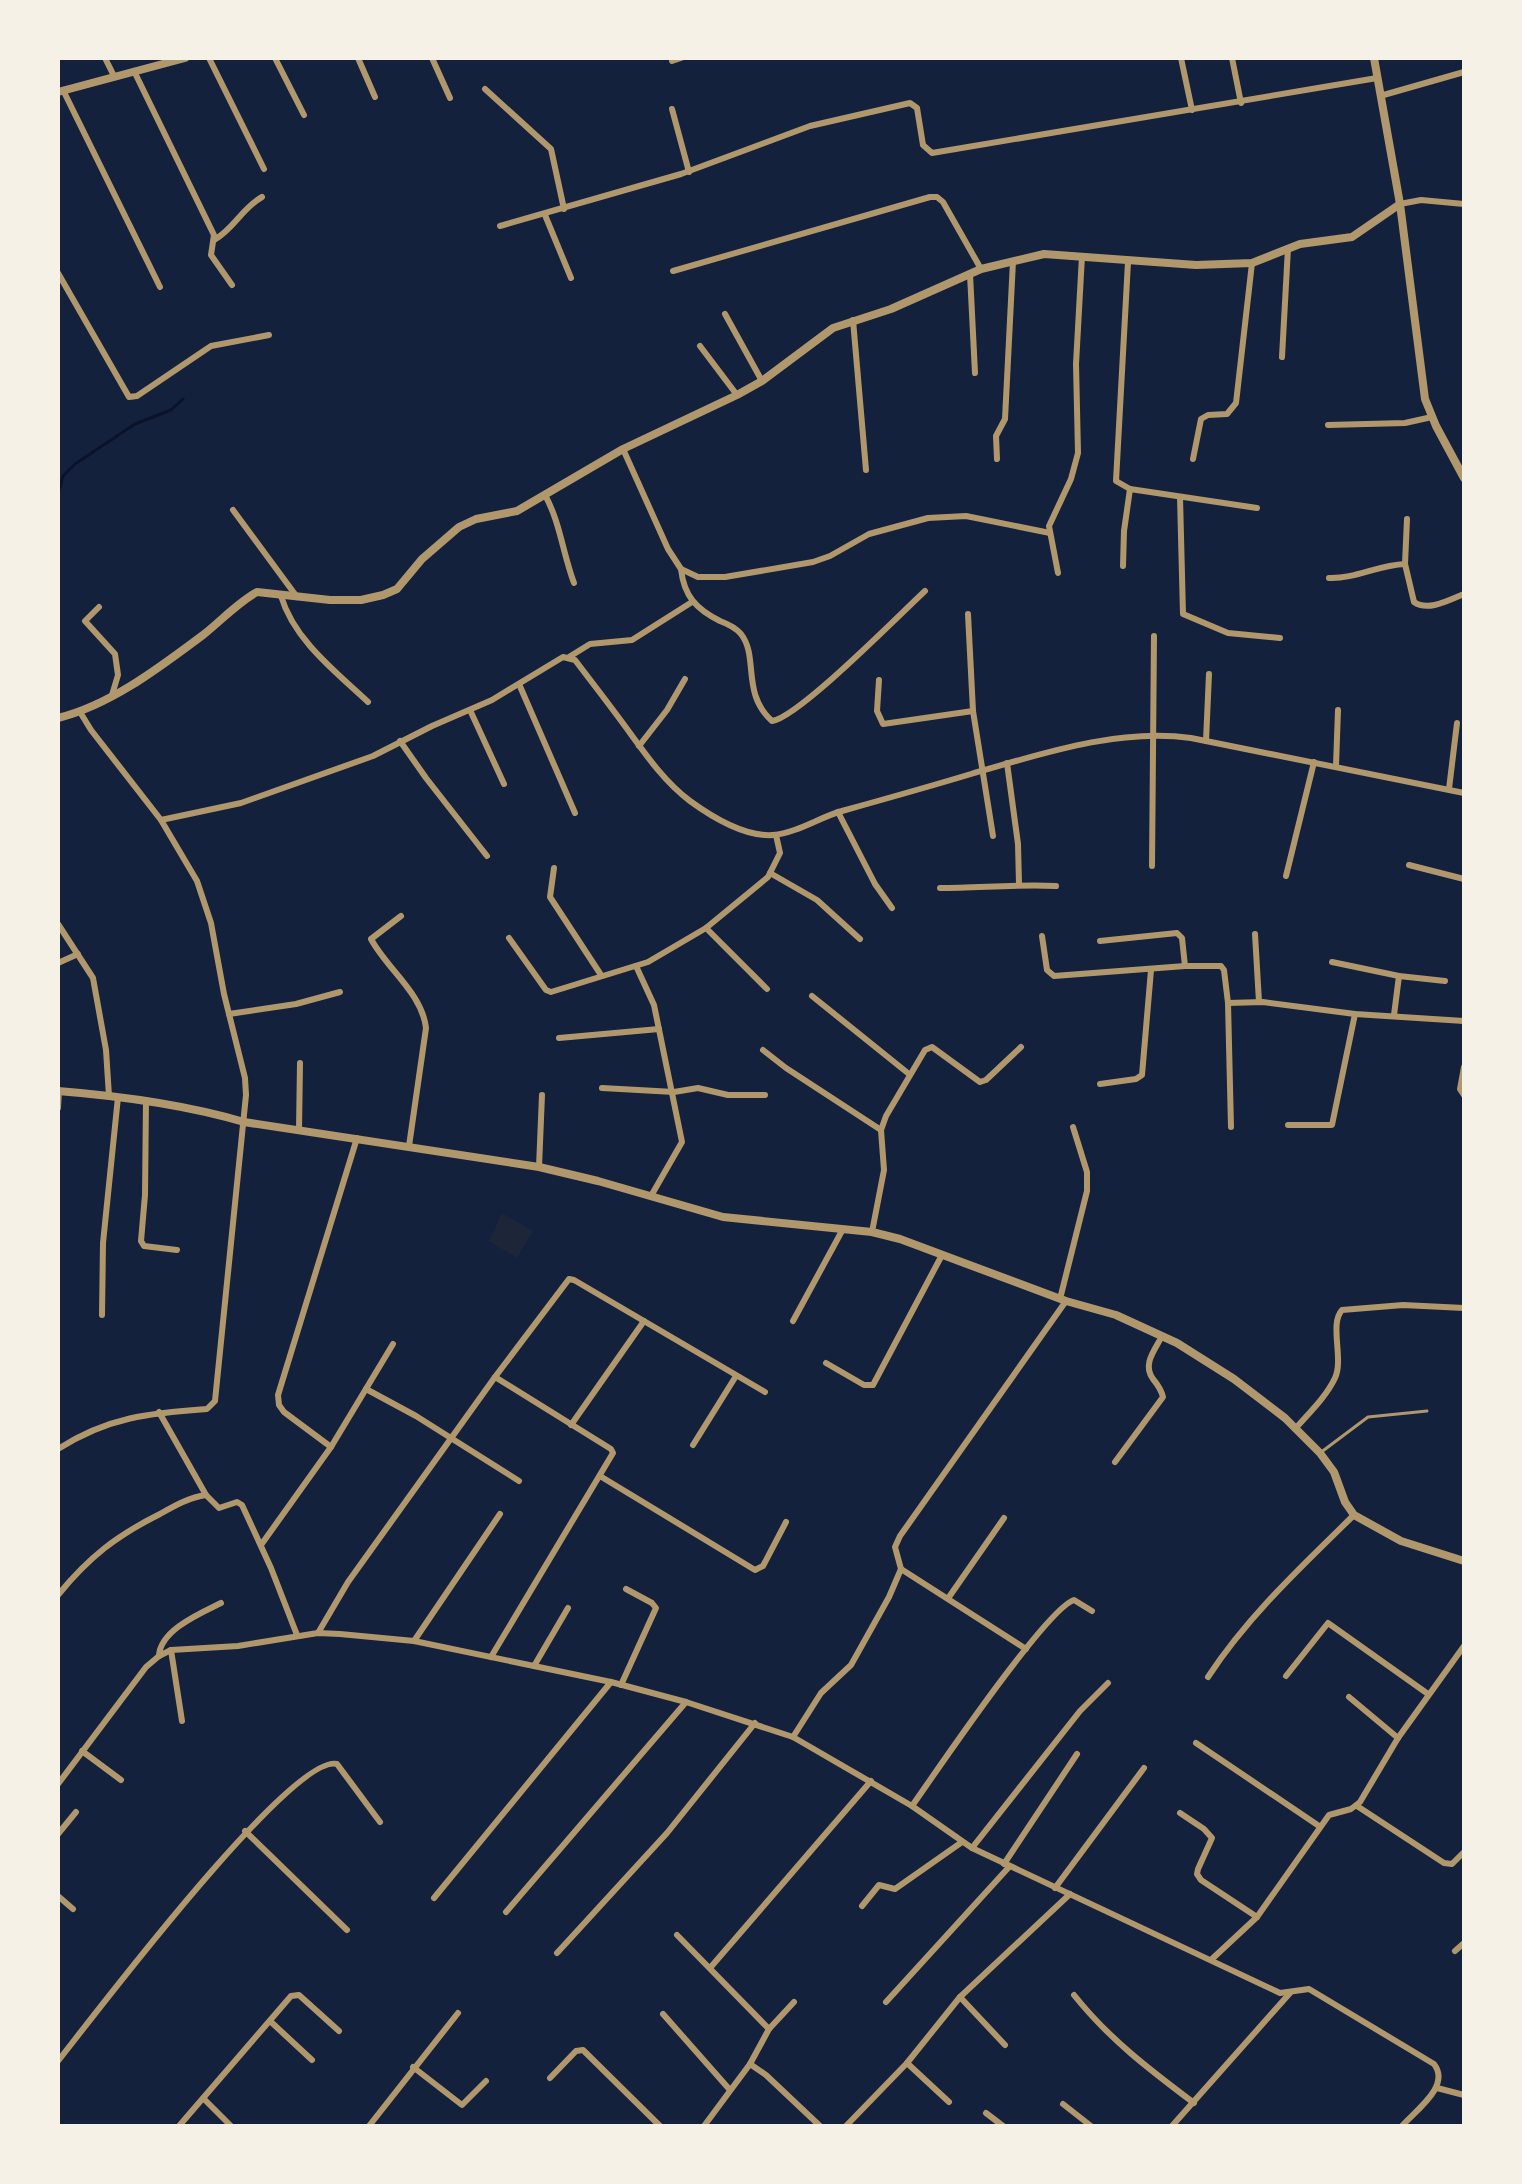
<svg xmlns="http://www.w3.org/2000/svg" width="1522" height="2184" font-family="Poppins,sans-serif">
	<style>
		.green { fill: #1d2539 }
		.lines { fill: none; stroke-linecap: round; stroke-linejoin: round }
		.stream { stroke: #0b132b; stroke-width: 3 }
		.service { stroke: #b1986c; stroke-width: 3 }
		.minor { stroke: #b1986c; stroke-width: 6 }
		.tertiary { stroke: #b1986c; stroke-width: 8 }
	</style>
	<rect width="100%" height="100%" fill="#14213d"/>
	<polygon class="green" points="502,1213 533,1231 517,1258 489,1241"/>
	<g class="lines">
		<polyline class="stream" points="58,494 63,476 75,464 135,424 171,410 183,399"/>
		<polyline class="service" points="1320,1453 1368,1417 1427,1411"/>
		<g class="minor">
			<polyline points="105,58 114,76"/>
			<polyline points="209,58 264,169"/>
			<polyline points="275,58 304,115"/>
			<polyline points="358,58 375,97"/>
			<polyline points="432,58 450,98"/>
			<polyline points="1181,58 1192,110"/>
			<polyline points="1232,58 1241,103"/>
			<polyline points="672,61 681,58"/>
			<polyline points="134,71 214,235 211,255 232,285"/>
			<polyline points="485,89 551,149 564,209"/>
			<polyline points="63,90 160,287"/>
			<polyline points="1380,96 1464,72"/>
			<polyline points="672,109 689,172"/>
			<polyline points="1400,204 1421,200 1464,204"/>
			<polyline points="545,215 571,278"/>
			<polyline points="500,226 681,174 810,126 910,103 917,108 923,145 932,153 1377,78"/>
			<path d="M214,240C234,229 242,208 262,197"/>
			<polyline points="1128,262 1116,481 1130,489 1257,508"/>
			<polyline points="673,271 930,197 937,197 943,202 981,269"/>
			<polyline points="58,273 129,397 137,396 211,346 269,335"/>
			<polyline points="970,274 975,373"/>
			<polyline points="725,314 762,381"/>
			<polyline points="853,320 866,470"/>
			<polyline points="700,346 737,395"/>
			<polyline points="1282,357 1288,248"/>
			<polyline points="1328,425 1405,423 1432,417"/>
			<polyline points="623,449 668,549 681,569 698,577 725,577 813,562 830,556 869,534 928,518 966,516 1050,533"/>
			<polyline points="997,459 996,436 1005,419 1013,261"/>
			<polyline points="1193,459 1201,419 1208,415 1227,414 1236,403 1252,263"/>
			<path d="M545,495C560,522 563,554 574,583"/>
			<polyline points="1180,497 1183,614 1228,633 1280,638"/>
			<polyline points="233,510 297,597"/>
			<path d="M1407,519L1405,564L1414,602C1428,612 1449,600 1464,594"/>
			<polyline points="1123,566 1124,531 1130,489"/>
			<path d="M681,569C684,596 696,609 720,621C728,624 736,628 741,634C759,657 741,693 772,721C799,717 899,615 925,591"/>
			<polyline points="1058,573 1049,526 1071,479 1078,453 1076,364 1082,256"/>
			<path d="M1329,578C1355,579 1378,565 1405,564"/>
			<path d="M281,596C294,640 336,672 368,702"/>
			<polyline points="99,607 85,621 115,654 118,675 112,695"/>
			<polyline points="968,614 973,711 993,836"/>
			<polyline points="569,657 590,644 632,640 692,602"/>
			<polyline points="879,680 877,711 883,724 973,711"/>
			<polyline points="519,684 575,813"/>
			<polyline points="470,710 504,784"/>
			<polyline points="400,741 426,778 487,856"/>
			<polyline points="1206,741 1209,674"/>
			<polyline points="639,746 667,710 685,679"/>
			<polyline points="1007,763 1018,844 1019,884"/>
			<polyline points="1336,766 1338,710"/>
			<polyline points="1449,789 1457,723"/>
			<polyline points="838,812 875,884 892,908"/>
			<path d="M161,820L241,803L373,756L432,726L492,700L563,657L575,660C594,685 612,708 630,733C648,758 666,783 690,801C712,817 745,837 773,835C797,833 820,817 842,811C885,799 928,787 971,774C1041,754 1117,728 1191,738L1464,793"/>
			<polyline points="1409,865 1464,879"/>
			<polyline points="1152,866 1154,636"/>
			<polyline points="554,868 550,897 601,975"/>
			<polyline points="770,873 817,900 860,939"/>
			<polyline points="1286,876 1314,762"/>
			<path d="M940,888C979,888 1017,884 1056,886"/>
			<path d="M401,916L371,939C387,969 422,993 426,1028L409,1146"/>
			<polyline points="58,924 93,978 106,1050 109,1096"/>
			<polyline points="706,928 767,989"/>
			<polyline points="1255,934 1259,1002"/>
			<polyline points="1042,936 1047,970 1054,976 1185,966 1221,966 1224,970 1228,1003 1231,1127"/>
			<polyline points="509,938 546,990 551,992 648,962 706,928 768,877 780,853 776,835"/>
			<polyline points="1100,941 1177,933 1182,938 1185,966"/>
			<polyline points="1332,962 1399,976 1445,981"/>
			<polyline points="58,963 78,954"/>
			<polyline points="636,966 654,1005 682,1142 651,1196"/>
			<polyline points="812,996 909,1074"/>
			<polyline points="1228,1003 1263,1002 1355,1014 1464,1021"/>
			<polyline points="229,1014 296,1004 340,992"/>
			<polyline points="1394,1015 1399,976"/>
			<polyline points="559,1038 659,1029"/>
			<polyline points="763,1050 786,1068 881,1130"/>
			<polyline points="1464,1067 1460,1089 1464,1095"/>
			<polyline points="1100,1084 1136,1079 1142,1075 1151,970"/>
			<polyline points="602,1088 674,1092 698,1088 728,1095 765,1095"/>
			<polyline points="146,1100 145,1195 141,1241 144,1246 177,1250"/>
			<polyline points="58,1108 59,1091"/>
			<polyline points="1288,1125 1332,1125 1355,1014"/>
			<polyline points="299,1130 300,1063"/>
			<polyline points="539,1167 542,1095"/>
			<polyline points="872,1232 884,1170 881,1130 886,1116 925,1050 932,1047 980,1082 986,1080 1021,1047"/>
			<polyline points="1060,1299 1087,1191 1087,1172 1073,1127"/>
			<polyline points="102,1315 103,1243 118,1097"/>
			<polyline points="793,1321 843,1229"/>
			<polyline points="826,1363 864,1385 873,1385 942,1255"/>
			<polyline points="366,1389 416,1416 519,1481"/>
			<polyline points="159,1412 206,1495"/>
			<polyline points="571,1425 644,1321"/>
			<path d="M1295,1429C1309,1413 1326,1397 1335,1378C1344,1359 1329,1324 1342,1310L1403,1305L1464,1308"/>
			<polyline points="693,1445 736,1376"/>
			<polyline points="331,1447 284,1412 279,1405 278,1395 357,1138"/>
			<path d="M58,1449C108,1417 150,1413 207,1409L215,1401L246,1095L245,1078L224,994L211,923L197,881L161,820L91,730L80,712"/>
			<path d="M1115,1462L1163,1397C1161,1389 1158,1385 1153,1379C1142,1364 1155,1350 1162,1336"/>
			<polyline points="600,1476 755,1570 763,1566 786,1522"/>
			<polyline points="261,1545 331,1447 393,1344"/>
			<polyline points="901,1569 1026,1649"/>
			<path d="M58,1595C89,1557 116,1536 160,1514C174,1506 190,1497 206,1495L219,1508L237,1502L242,1505L271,1568L297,1635"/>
			<polyline points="949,1597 1004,1518"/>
			<polyline points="318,1633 348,1582 495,1377 569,1279 574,1280 765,1392"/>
			<polyline points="414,1641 500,1514"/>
			<polyline points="171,1650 182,1721"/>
			<path d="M159,1656C160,1630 201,1613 221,1603"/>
			<polyline points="491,1657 613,1453 611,1449 495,1377"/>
			<polyline points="534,1666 568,1608"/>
			<polyline points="1286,1676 1328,1623 1428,1694"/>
			<path d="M1208,1677C1248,1616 1302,1566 1354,1515"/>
			<polyline points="621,1685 656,1608 652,1603 626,1589"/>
			<polyline points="1349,1697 1398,1738"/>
			<polyline points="793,1737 821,1693 851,1665 889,1597 901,1569 895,1547 900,1536 1066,1301"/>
			<polyline points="1196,1743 1319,1826"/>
			<polyline points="82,1751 121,1780"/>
			<path d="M58,1784L146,1667L159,1656L171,1650L238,1646L318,1633L340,1634L414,1641L611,1682L686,1702L793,1737L912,1806L972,1848L1280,1993L1309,1989L1434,2064C1451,2086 1416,2110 1402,2126"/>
			<path d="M912,1806C936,1772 1046,1609 1074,1600L1092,1611"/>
			<polyline points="1357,1806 1444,1863 1452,1864 1464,1852"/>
			<polyline points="1180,1813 1204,1829 1212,1838 1198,1869 1197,1874 1201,1880 1257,1917"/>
			<polyline points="245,1831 347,1930"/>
			<polyline points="58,1834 76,1812"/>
			<polyline points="972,1848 1080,1711 1108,1683"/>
			<polyline points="1004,1864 1077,1754"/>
			<polyline points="1055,1888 1144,1768"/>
			<polyline points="58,1896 73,1909"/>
			<polyline points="434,1898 611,1682"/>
			<polyline points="862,1906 879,1885 895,1889 962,1842"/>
			<polyline points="506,1912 686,1702"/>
			<polyline points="677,1935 769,2029 750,2064 704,2126"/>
			<polyline points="1455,1951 1464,1943"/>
			<polyline points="557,1953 667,1833 755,1723"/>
			<polyline points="1212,1959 1257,1917 1329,1815 1351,1809 1360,1802 1398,1738 1464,1646"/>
			<polyline points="710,1968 871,1781"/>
			<path d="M1074,1995C1109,2039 1150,2070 1194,2103"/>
			<polyline points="960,1997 1005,2045"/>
			<polyline points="886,2002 1009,1867"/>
			<polyline points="663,2014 730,2090"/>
			<polyline points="270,2021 312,2060"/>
			<polyline points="769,2029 794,2002"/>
			<path d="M58,2061C93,2017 292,1753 337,1764L380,1822"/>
			<polyline points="907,2063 949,2102"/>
			<polyline points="750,2064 766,2075 820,2126"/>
			<polyline points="413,2067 462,2105 486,2081"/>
			<polyline points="550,2078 576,2051 583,2050 660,2126"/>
			<polyline points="1437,2088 1464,2095"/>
			<polyline points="204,2099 231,2126"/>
			<polyline points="1063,2104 1091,2126"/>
			<polyline points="986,2113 1003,2126"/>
			<polyline points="179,2126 291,1996 299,1995 339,2031"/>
			<polyline points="369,2126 458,2013"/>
			<polyline points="846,2126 907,2063 960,1997 1070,1894"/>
			<polyline points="1172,2126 1290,1993"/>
		</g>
		<g class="tertiary">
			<polyline points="1374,58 1400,204 1425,399 1436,426 1464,478"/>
			<polyline points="58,92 185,58"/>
			<path d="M58,718C111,705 160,667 203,635C221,621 237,603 257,592L330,600H361L383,595L397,589L422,559L459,527L476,519L517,511L623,449L737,395L762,381L833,328L891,309L981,269L1044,254L1196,265L1252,263L1300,244L1352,237L1400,204"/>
			<path d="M58,1091C121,1096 183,1104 244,1122L539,1167L598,1181L723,1217L872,1232L900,1239L1066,1301L1116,1315L1177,1343L1234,1379L1285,1418L1320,1453L1334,1472L1345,1502L1354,1515L1401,1541L1464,1561"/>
		</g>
	</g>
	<rect width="1522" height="2184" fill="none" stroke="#f6f1e7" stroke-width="120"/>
</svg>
